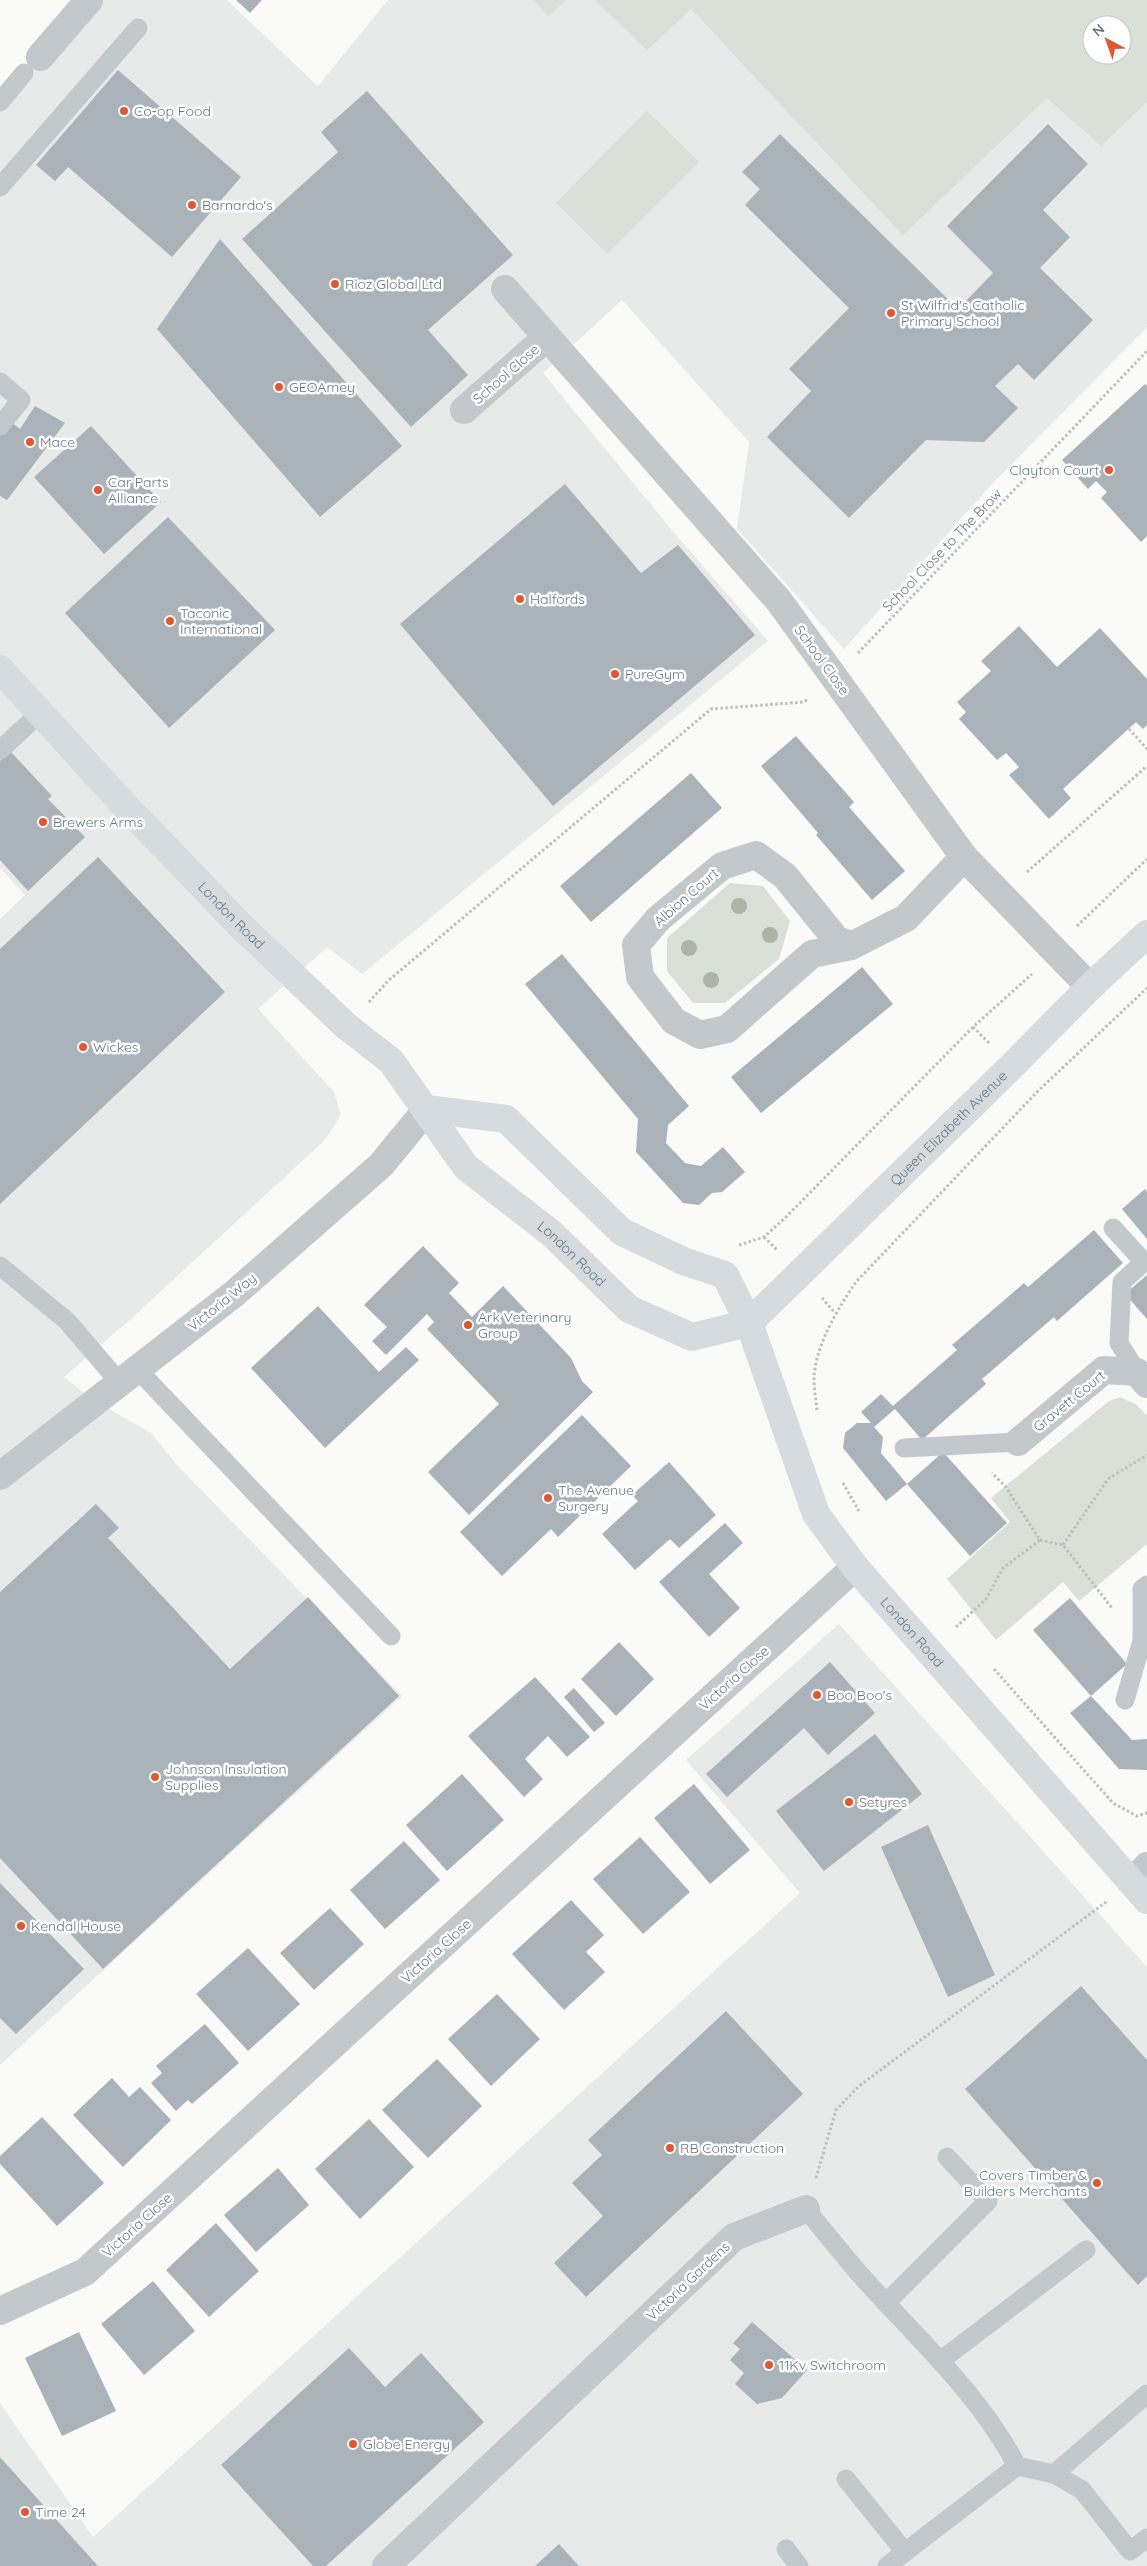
<svg xmlns="http://www.w3.org/2000/svg" width="1147" height="2566" font-family="Quicksand,sans-serif">
	<style>
		.built { fill: #e8e9e9; fill-rule: evenodd }
		.green { fill: #dadfd7; fill-rule: evenodd }
		.building { fill: #aab3b9 }
		.lines { fill: none; stroke-linecap: round; stroke-linejoin: round }
		.path { stroke: #bbbfc2; stroke-width: 3; stroke-dasharray: 2.5 2.5; stroke-linecap: butt }
		.service { stroke: #c3c8cc; stroke-width: 19 }
		.minor { stroke: #c3c8cc; stroke-width: 28 }
		.tertiary { stroke: #c3c8cc; stroke-width: 28 }
		.secondary { stroke: #d6dbdf; stroke-width: 28 }
		.tree { fill: #aab4a7 }
		.poi-dot { fill: #e4572e; stroke: #fff; stroke-width: 2 }
		.labels { text-anchor: middle; dominant-baseline: central; stroke-width: 5; stroke-linejoin: round; paint-order: stroke }
		.poi-label { font-size: 14px; fill: #657683; stroke: #fff; text-anchor: start }
		.street-label { font-size: 14px; fill: #657683; stroke: #fff }
	</style>
	<rect width="100%" height="100%" fill="#fafaf8"/>
	<g class="built">
		<path d="M90,0H227L318,86L388,0H1147V327L993,483L844,649L737,529L749,442L622,300L543,373L671,529L768,641L362,974L327,947L258,1009L334,1092L341,1115L325,1140L133,1317L64,1377L93,1400L151,1433L176,1464L402,1696L0,2065V919L25,895L0,868V106ZM1092,25H1122V55H1092Z"/>
		<polygon points="839,1624 1147,1967 1147,2566 0,2566 0,2403 93,2537 800,1893 686,1760"/>
	</g>
	<g class="green">
		<polygon points="533,0 567,0 548,16"/>
		<path d="M595,0H1147V102L1101,146L1047,98L903,235L691,9L647,50ZM1092,25H1122V55H1092Z"/>
		<polygon points="647,111 699,162 607,254 556,203"/>
		<polygon points="730,883 763,886 790,921 779,959 725,1003 693,1003 667,971 667,938"/>
		<polygon points="1120,1397 1137,1405 1147,1416 1147,1544 1079,1601 1063,1582 996,1640 947,1579 1010,1522 991,1498 1109,1401"/>
	</g>
	<g class="building">
		<polygon points="236,0 262,0 250,13"/>
		<polygon points="118,70 241,177 172,257 68,167 55,181 36,165"/>
		<polygon points="367,91 513,255 428,330 468,375 411,427 242,239 338,152 321,132"/>
		<polygon points="1048,124 1088,164 1043,210 1070,237 1040,268 1093,320 1034,380 1018,364 995,386 1018,408 984,442 926,440 849,518 767,437 811,391 789,369 849,308 745,205 760,189 742,172 780,134 958,309 993,273 947,226"/>
		<polygon points="220,239 402,446 320,517 157,329"/>
		<polygon points="1145,384 1147,386 1147,536 1141,542 1101,498 1107,492 1096,481 1088,489 1062,460"/>
		<polygon points="35,406 65,423 7,500 0,496 0,413 20,429"/>
		<polygon points="91,426 161,502 104,554 34,477"/>
		<polygon points="565,484 641,573 678,545 755,635 553,806 400,624"/>
		<polygon points="168,517 275,630 169,728 65,613"/>
		<polygon points="1019,626 1057,667 1100,628 1147,679 1147,725 1143,729 1136,722 1063,789 1071,798 1049,819 1009,775 1019,767 1006,753 997,760 959,719 966,712 957,702 991,671 981,661"/>
		<polygon points="796,736 854,802 849,807 905,871 872,900 816,835 818,833 761,766"/>
		<polygon points="10,751 52,796 48,799 85,837 28,891 0,860 0,761"/>
		<polygon points="691,773 722,808 591,922 560,886"/>
		<polygon points="98,857 225,992 0,1204 0,949"/>
		<polygon points="562,954 689,1106 668,1125 666,1143 685,1163 701,1166 723,1147 745,1172 722,1192 712,1193 699,1205 683,1203 636,1152 638,1119 525,984"/>
		<polygon points="862,967 893,1004 761,1113 731,1077"/>
		<polygon points="1145,1189 1147,1192 1147,1239 1122,1209"/>
		<polygon points="1094,1230 1123,1263 1057,1321 1054,1317 982,1379 986,1384 922,1440 895,1409 874,1427 883,1437 881,1453 907,1484 886,1501 843,1448 845,1433 857,1423 871,1423 861,1412 881,1394 893,1406 957,1350 952,1345 1024,1283 1028,1287"/>
		<polygon points="423,1246 459,1283 449,1293 472,1317 503,1286 571,1358 582,1381 593,1392 469,1515 428,1472 499,1404 427,1329 434,1322 427,1314 386,1355 372,1341 387,1327 364,1305"/>
		<polygon points="1147,1275 1147,1319 1125,1294"/>
		<polygon points="318,1306 379,1372 406,1347 419,1360 325,1448 251,1368"/>
		<polygon points="582,1415 631,1466 558,1537 551,1529 502,1576 460,1532"/>
		<polygon points="943,1452 1007,1523 970,1556 907,1484"/>
		<polygon points="669,1462 716,1515 679,1548 670,1539 635,1570 602,1534 638,1501 632,1495"/>
		<polygon points="96,1504 119,1528 108,1538 230,1669 308,1597 399,1696 103,1969 0,1858 0,1592"/>
		<polygon points="725,1523 743,1543 709,1574 740,1608 709,1637 659,1582"/>
		<polygon points="1070,1598 1127,1664 1091,1696 1033,1630"/>
		<polygon points="619,1642 654,1679 616,1716 581,1679"/>
		<polygon points="830,1662 875,1713 828,1755 804,1728 727,1797 706,1774"/>
		<polygon points="535,1677 590,1737 567,1757 548,1736 525,1759 543,1779 524,1797 468,1736"/>
		<polygon points="574,1688 605,1723 594,1732 564,1697"/>
		<polygon points="1091,1696 1132,1740 1147,1739 1147,1770 1119,1769 1070,1713"/>
		<polygon points="875,1734 922,1794 824,1871 776,1811"/>
		<polygon points="462,1774 504,1820 447,1871 406,1825"/>
		<polygon points="694,1784 750,1850 710,1884 654,1818"/>
		<polygon points="928,1825 995,1975 948,1997 881,1847"/>
		<polygon points="640,1837 690,1892 643,1934 593,1879"/>
		<polygon points="404,1841 440,1880 385,1929 350,1890"/>
		<polygon points="0,1883 84,1969 16,2034 0,2018"/>
		<polygon points="571,1900 604,1935 586,1952 605,1972 564,2010 512,1954"/>
		<polygon points="330,1908 364,1944 314,1990 280,1953"/>
		<polygon points="248,1948 300,2004 248,2051 196,1994"/>
		<polygon points="1081,1986 1147,2060 1147,2276 1138,2285 965,2089"/>
		<polygon points="497,1994 540,2039 491,2086 448,2039"/>
		<polygon points="726,2011 803,2094 586,2297 554,2263 603,2216 572,2183 602,2155 588,2140"/>
		<polygon points="205,2024 239,2063 192,2104 188,2100 176,2111 151,2083 162,2073 156,2066"/>
		<polygon points="437,2059 482,2106 428,2158 382,2110"/>
		<polygon points="112,2078 129,2097 140,2087 171,2120 123,2167 73,2115"/>
		<polygon points="42,2117 104,2183 57,2226 0,2164 0,2156"/>
		<polygon points="369,2119 414,2167 360,2219 315,2169"/>
		<polygon points="278,2168 309,2205 256,2252 224,2215"/>
		<polygon points="216,2223 259,2271 209,2317 166,2270"/>
		<polygon points="153,2281 195,2331 144,2375 101,2324"/>
		<polygon points="752,2322 807,2370 782,2398 757,2404 735,2384 744,2373 730,2360 740,2349 733,2343"/>
		<polygon points="79,2332 116,2411 62,2436 25,2358"/>
		<polygon points="349,2348 385,2387 421,2353 484,2422 326,2566 313,2566 221,2465"/>
		<polygon points="0,2457 98,2566 0,2566"/>
		<polygon points="559,2544 579,2566 535,2566"/>
	</g>
	<g class="lines">
		<g class="path">
			<polyline points="858,653 1147,351"/>
			<polyline points="1129,729 1147,749"/>
			<polyline points="1027,872 1147,766"/>
			<polyline points="1077,926 1147,859"/>
			<polyline points="369,1002 389,980 711,709 804,702 808,699"/>
			<polyline points="973,1027 989,1043"/>
			<polyline points="764,1237 777,1250"/>
			<polyline points="739,1245 764,1237 785,1218 973,1027 1032,974"/>
			<polyline points="822,1298 835,1313"/>
			<path d="M817,1410C816,1400 814,1389 814,1379C815,1346 838,1308 856,1282L1037,1092L1147,988"/>
			<polyline points="843,1483 859,1511"/>
			<polyline points="1040,1540 1063,1545 1112,1608"/>
			<polyline points="1063,1545 1108,1479 1147,1455"/>
			<polyline points="956,1627 986,1599 1003,1568 1040,1540 1005,1486 992,1473"/>
			<polyline points="994,1669 1113,1803 1137,1816 1147,1813"/>
			<polyline points="816,2178 836,2110 859,2086 1106,1902"/>
		</g>
		<g class="service">
			<polyline points="0,102 24,73"/>
			<polyline points="0,187 138,28"/>
			<polyline points="0,382 21,400 0,426"/>
			<polyline points="0,750 40,713"/>
			<polyline points="1113,1228 1144,1262 1122,1282 1119,1343 1137,1372"/>
			<polyline points="0,1266 67,1321 120,1383"/>
			<polyline points="138,1370 391,1636"/>
			<polyline points="904,1448 1018,1442"/>
			<polyline points="1125,1700 1142,1641 1142,1589 1147,1585"/>
			<path d="M806,2209C823,2230 840,2251 857,2271C912,2334 978,2391 1017,2466"/>
			<polyline points="887,2302 988,2201 947,2157"/>
			<polyline points="940,2361 1086,2250"/>
			<polyline points="1054,2474 1147,2394"/>
			<polyline points="846,2479 905,2552"/>
			<polyline points="786,2549 799,2566"/>
			<polyline points="887,2566 1017,2466 1054,2474 1082,2490 1130,2551 1147,2538"/>
		</g>
		<g class="minor">
			<polyline points="40,57 89,0"/>
			<polyline points="505,289 779,601 964,857 1090,987"/>
			<polyline points="464,410 547,337"/>
			<polyline points="851,946 836,939 785,876 756,855 722,866 658,919 636,945 640,977 674,1021 700,1035 727,1029 812,954 851,946 906,918 964,857"/>
			<polyline points="1018,1442 1104,1370 1137,1372 1147,1384"/>
			<polyline points="0,1476 235,1293 381,1165 427,1109"/>
			<polyline points="0,2311 85,2272 855,1567"/>
			<polyline points="386,2566 734,2237 806,2209"/>
		</g>
		<polyline class="tertiary" points="1132,1882 1147,1866"/>
		<g class="secondary">
			<path id="s1" d="M0,669L128,809L240,925L346,1026L391,1061L466,1167L551,1233L629,1309L692,1337L749,1323"/>
			<path id="s2" d="M427,1109L506,1119L622,1232L683,1261L725,1275L749,1323L816,1514L855,1567L1147,1900"/>
			<path id="s3" d="M749,1323L1012,1066L1090,987L1147,934"/>
		</g>
	</g>
	<g class="tree">
		<circle cx="739" cy="906" r="8"/>
		<circle cx="770" cy="935" r="8"/>
		<circle cx="689" cy="948" r="8"/>
		<circle cx="711" cy="980" r="8"/>
	</g>
	<g class="poi-dot">
		<circle cx="124" cy="111" r="5"/>
		<circle cx="192" cy="205" r="5"/>
		<circle cx="335" cy="284" r="5"/>
		<circle cx="891" cy="313" r="5"/>
		<circle cx="279" cy="387" r="5"/>
		<circle cx="30" cy="442" r="5"/>
		<circle cx="1109" cy="470" r="5"/>
		<circle cx="98" cy="490" r="5"/>
		<circle cx="520" cy="599" r="5"/>
		<circle cx="170" cy="621" r="5"/>
		<circle cx="615" cy="674" r="5"/>
		<circle cx="43" cy="822" r="5"/>
		<circle cx="83" cy="1047" r="5"/>
		<circle cx="468" cy="1325" r="5"/>
		<circle cx="548" cy="1498" r="5"/>
		<circle cx="817" cy="1695" r="5"/>
		<circle cx="155" cy="1777" r="5"/>
		<circle cx="849" cy="1802" r="5"/>
		<circle cx="21" cy="1926" r="5"/>
		<circle cx="670" cy="2148" r="5"/>
		<circle cx="1097" cy="2183" r="5"/>
		<circle cx="769" cy="2365" r="5"/>
		<circle cx="353" cy="2444" r="5"/>
		<circle cx="25" cy="2512" r="5"/>
	</g>
	<g class="labels">
		<g class="poi-label">
			<text x="134" y="111">Co-op Food</text>
			<text x="202" y="205">Barnardo's</text>
			<text x="345" y="284">Rioz Global Ltd</text>
			<text x="901" y="305">St Wilfrid's Catholic<tspan x="901" dy="16">Primary School</tspan></text>
			<text x="289" y="387">GEOAmey</text>
			<text x="40" y="442">Mace</text>
			<text x="1099" y="470" text-anchor="end">Clayton Court</text>
			<text x="108" y="482">Car Parts<tspan x="108" dy="16">Alliance</tspan></text>
			<text x="530" y="599">Halfords</text>
			<text x="180" y="613">Taconic<tspan x="180" dy="16">International</tspan></text>
			<text x="625" y="674">PureGym</text>
			<text x="53" y="822">Brewers Arms</text>
			<text x="93" y="1047">Wickes</text>
			<text x="478" y="1317">Ark Veterinary<tspan x="478" dy="16">Group</tspan></text>
			<text x="558" y="1490">The Avenue<tspan x="558" dy="16">Surgery</tspan></text>
			<text x="827" y="1695">Boo Boo's</text>
			<text x="165" y="1769">Johnson Insulation<tspan x="165" dy="16">Supplies</tspan></text>
			<text x="859" y="1802">Setyres</text>
			<text x="31" y="1926">Kendal House</text>
			<text x="680" y="2148">RB Construction</text>
			<text x="1087" y="2175" text-anchor="end">Covers Timber &amp;<tspan x="1087" dy="16">Builders Merchants</tspan></text>
			<text x="779" y="2365">11Kv Switchroom</text>
			<text x="363" y="2444">Globe Energy</text>
			<text x="35" y="2512">Time 24</text>
		</g>
		<g class="street-label">
			<text transform="translate(506 374) rotate(-41)">School Close</text>
			<text transform="translate(942 550) rotate(-46)">School Close to The Brow</text>
			<text transform="translate(822 660) rotate(54)">School Close</text>
			<text transform="translate(686 897) rotate(-41)">Albion Court</text>
			<text stroke="none"><textPath href="#s1" startOffset="338">London Road</textPath></text>
			<text stroke="none"><textPath href="#s3" startOffset="279">Queen Elizabeth Avenue</textPath></text>
			<text stroke="none"><textPath href="#s1" startOffset="821">London Road</textPath></text>
			<text transform="translate(222 1302) rotate(-39)">Victoria Way</text>
			<text transform="translate(1069 1401) rotate(-39)">Gravett Court</text>
			<text stroke="none"><textPath href="#s2" startOffset="762">London Road</textPath></text>
			<text transform="translate(734 1678) rotate(-42)">Victoria Close</text>
			<text transform="translate(436 1951) rotate(-42)">Victoria Close</text>
			<text transform="translate(137 2225) rotate(-42)">Victoria Close</text>
			<text transform="translate(688 2281) rotate(-43)">Victoria Gardens</text>
		</g>
	</g>
	<g transform="translate(1107 40) rotate(319)"><circle r="24" fill="#ffffff" stroke="#c1c8cd"/>
	<path d="M0-4L9 19L0 12L-9 19Z" fill="#e4572e"/>
	<text y="-8" font-size="14" font-weight="bold" text-anchor="middle" fill="#657683">N</text>
	</g>
</svg>
